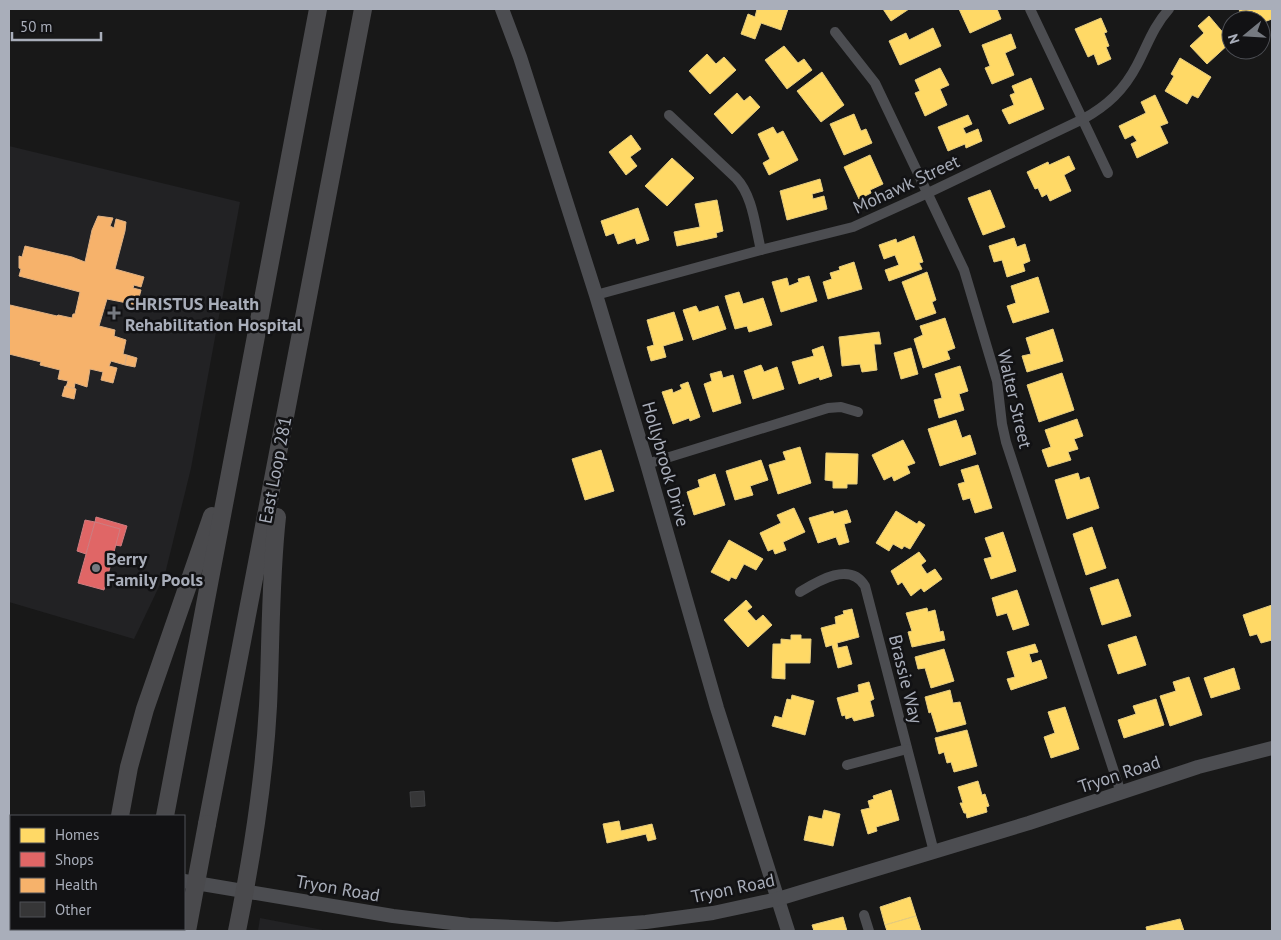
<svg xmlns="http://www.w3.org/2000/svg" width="1281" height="940" font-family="'PT Sans',sans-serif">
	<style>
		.built { fill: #222224 }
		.green { fill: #1e261f }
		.homes { fill: #ffd966; stroke: #e5cc7f }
		.shops { fill: #e06666; stroke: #d07c7f }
		.health { fill: #f6b26b; stroke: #dfb183 }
		.building { fill: #363637; stroke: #404144 }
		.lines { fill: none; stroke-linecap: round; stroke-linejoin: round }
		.minor { stroke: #4c4d51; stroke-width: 10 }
		.tertiary { stroke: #4c4d51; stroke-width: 14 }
		.trunk { stroke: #4a4a4d; stroke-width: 18 }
		.trunk-bridge { stroke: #4a4a4d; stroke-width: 18 }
		.poi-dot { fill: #767a81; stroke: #121214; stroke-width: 2 }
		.labels { text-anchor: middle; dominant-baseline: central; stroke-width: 5; stroke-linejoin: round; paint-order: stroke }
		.street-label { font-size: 18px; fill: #a9aeba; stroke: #121214 }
		.poi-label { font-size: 18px; font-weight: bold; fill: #a9aeba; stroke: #121214; text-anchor: start }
	</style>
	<rect width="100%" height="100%" fill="#181818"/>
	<g class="built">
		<polygon points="9,146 240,202 191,468 165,574 134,639 9,602"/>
		<polygon points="260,918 328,931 258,931"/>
	</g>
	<polygon class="green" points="9,882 11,882 11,929 76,929 75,931 9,931"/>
	<g class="homes">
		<polygon points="757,9 788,9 781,30 761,23 755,39 741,34 748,14 755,17"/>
		<polygon points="883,9 909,9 891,21"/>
		<polygon points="959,9 997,9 1001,19 970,33"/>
		<polygon points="1239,9 1272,9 1272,19 1261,23 1261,20 1242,20"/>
		<polygon points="1209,16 1231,42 1207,64 1190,46 1204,33 1198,26"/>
		<polygon points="1101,18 1107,32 1104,33 1109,46 1106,47 1111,59 1098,65 1094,54 1088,57 1075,29"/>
		<polygon points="933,28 941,46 900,65 889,41 906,33 909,40"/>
		<polygon points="1011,34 1016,48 1005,53 1014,75 992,84 985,68 990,66 982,45"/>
		<polygon points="784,46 798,63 804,59 812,70 787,89 765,60"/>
		<polygon points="707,54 716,64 724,57 736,70 710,94 689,71"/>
		<polygon points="1180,58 1211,77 1198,98 1192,95 1187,104 1165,91 1174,76 1171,74"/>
		<polygon points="940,68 949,85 940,89 947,105 925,116 915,93 920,91 915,80"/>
		<polygon points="822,72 844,105 821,122 797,91"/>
		<polygon points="1031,78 1044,109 1009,124 1002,110 1014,105 1010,95 1015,93 1012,86"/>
		<polygon points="737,93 744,101 750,96 760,107 732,134 714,114"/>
		<polygon points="1155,95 1168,123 1160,126 1168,143 1137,158 1131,144 1137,141 1133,135 1125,139 1119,126 1146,113 1141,102"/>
		<polygon points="854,114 861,131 866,129 872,143 844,155 830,124"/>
		<polygon points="968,115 972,124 963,128 966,134 978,129 982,141 966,148 965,144 948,151 938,127"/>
		<polygon points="773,127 777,134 783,131 798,160 769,175 763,163 770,159 758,134"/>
		<polygon points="631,135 641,149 630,157 637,166 626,175 609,152"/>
		<polygon points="870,155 883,184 870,190 871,193 859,199 844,167"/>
		<polygon points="1069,156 1075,169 1064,175 1071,191 1050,201 1047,194 1042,197 1038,188 1035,189 1027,172 1048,162 1049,165"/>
		<polygon points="672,158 694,178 667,206 645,186"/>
		<polygon points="820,179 823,191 812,194 813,199 824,196 827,209 787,220 780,191"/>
		<polygon points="990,190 1005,227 983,235 968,198"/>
		<polygon points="717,200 723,231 716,233 717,237 677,246 674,232 700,227 695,204"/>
		<polygon points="638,208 649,240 637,244 635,238 618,244 614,233 606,236 601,221"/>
		<polygon points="914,236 923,262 919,263 922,269 889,281 885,270 899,265 895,255 884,259 879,245 896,239 897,243"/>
		<polygon points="1014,238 1017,247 1025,244 1030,261 1023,264 1025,271 1007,277 1002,260 994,262 989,246"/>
		<polygon points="854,262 862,289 828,299 823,282 832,279 830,273 840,270 839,267"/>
		<polygon points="927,272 936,300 932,302 936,313 916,320 902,282"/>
		<polygon points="809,276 817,301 781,312 772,282 787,278 789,286 799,282 798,279"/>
		<polygon points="1038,277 1049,312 1013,323 1007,306 1016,303 1011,286"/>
		<polygon points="739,292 743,304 763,298 772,325 749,332 747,326 735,329 725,296"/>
		<polygon points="696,306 699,312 718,306 726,329 693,340 683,310"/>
		<polygon points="674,312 683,340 663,346 666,357 651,361 647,347 654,345 647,320"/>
		<polygon points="945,318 955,348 947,351 950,359 923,368 914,339 923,335 920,326"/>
		<polygon points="1053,329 1063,361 1027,372 1022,356 1031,354 1026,338"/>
		<polygon points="879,332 881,344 874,344 877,370 862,372 860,364 842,366 839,337"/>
		<polygon points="823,346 832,376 820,380 819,377 799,384 792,362 814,356 812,350"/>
		<polygon points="911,348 918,374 901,379 894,353"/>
		<polygon points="761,365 764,372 777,367 784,389 753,399 744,371"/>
		<polygon points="960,366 968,391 959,394 964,410 939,418 934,400 942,398 935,374"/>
		<polygon points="721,371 723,378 733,375 741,403 713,412 704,384 712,381 710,374"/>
		<polygon points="1062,373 1074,410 1039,422 1027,385"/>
		<polygon points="688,382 700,417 690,421 689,418 673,424 662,392 672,389 673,393 682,389 680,385"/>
		<polygon points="1077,419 1083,436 1074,439 1078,449 1068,452 1071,460 1048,467 1042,450 1051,447 1045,430"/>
		<polygon points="956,420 962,438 970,435 976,454 940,466 928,429"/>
		<polygon points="903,440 915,463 907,466 910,473 894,481 892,476 884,480 872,455"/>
		<polygon points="800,447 811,483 778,494 769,465 786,460 783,452"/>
		<polygon points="601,450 614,491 585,500 572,459"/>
		<polygon points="826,453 858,454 857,484 847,484 847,488 833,488 833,481 825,480"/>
		<polygon points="761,460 768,480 750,486 753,495 735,500 726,471"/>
		<polygon points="978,465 992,508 975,513 970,498 963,500 958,484 965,482 961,470"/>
		<polygon points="1078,473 1080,480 1089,477 1099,508 1067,519 1055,480"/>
		<polygon points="715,474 725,505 694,515 687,492 700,487 698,480"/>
		<polygon points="794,508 805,532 783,542 786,550 775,554 773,549 768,551 760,533 781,523 777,515"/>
		<polygon points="847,510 851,522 844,524 849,542 839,545 836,537 818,543 809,518 833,511 834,514"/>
		<polygon points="896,511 917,524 919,521 925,525 910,549 904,546 902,549 893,544 889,551 876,543"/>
		<polygon points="1092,527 1106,568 1086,575 1073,534"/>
		<polygon points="1003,532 1016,571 991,579 984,559 992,557 985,538"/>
		<polygon points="729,540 763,559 756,570 744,564 736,579 731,577 729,581 711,572"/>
		<polygon points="919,552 926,561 921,565 927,574 935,569 942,579 924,592 921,588 911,596 902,582 898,585 891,571"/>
		<polygon points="1118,579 1131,616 1102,625 1090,588"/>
		<polygon points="1017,590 1029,625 1013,630 1007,613 997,616 992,598"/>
		<polygon points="746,600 752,607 747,611 756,621 763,615 772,625 748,647 724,620"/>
		<polygon points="1272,605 1272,640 1261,643 1257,634 1250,636 1243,615"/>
		<polygon points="927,608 928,612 935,610 940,632 943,631 945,640 912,647 908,632 912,631 906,613"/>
		<polygon points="852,609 859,637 837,643 838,648 847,646 852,664 838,668 832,645 826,647 821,628 836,624 835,617 844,614 843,611"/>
		<polygon points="791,635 801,635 801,639 811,639 810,663 785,663 785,679 772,678 773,644 781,644 781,639 791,640"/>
		<polygon points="1136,636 1146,665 1118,674 1108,645"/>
		<polygon points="1035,644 1038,652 1029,654 1032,663 1041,660 1047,678 1011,690 1007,679 1015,677 1007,652"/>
		<polygon points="944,649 954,681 931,688 925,668 918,669 915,657"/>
		<polygon points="1234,668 1240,689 1211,698 1204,678"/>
		<polygon points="1189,677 1202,715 1170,726 1160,696 1176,691 1173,682"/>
		<polygon points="869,682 874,699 870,701 874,716 854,721 852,717 846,719 845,715 842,716 837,698 859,692 858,685"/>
		<polygon points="950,690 953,703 960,702 966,724 937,732 931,712 929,713 925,697"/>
		<polygon points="792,695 814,701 805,735 772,726 775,716 782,718 787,699 791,700"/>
		<polygon points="1156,699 1164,725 1124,738 1118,720 1136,714 1133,706"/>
		<polygon points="1065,707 1079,749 1051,758 1044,737 1055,733 1048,712"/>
		<polygon points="967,730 977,766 954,772 951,762 947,763 944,752 939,754 935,738"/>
		<polygon points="978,781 982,795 985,794 989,806 986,807 987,812 967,818 966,813 964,813 960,803 963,803 958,787"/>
		<polygon points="891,790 899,820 876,827 877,831 868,834 861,810 870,808 868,801 874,799 873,796"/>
		<polygon points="824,810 840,814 833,846 804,840 809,816 822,819"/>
		<polygon points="619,821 621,831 652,824 656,839 648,841 646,834 607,843 603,824"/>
		<polygon points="910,897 916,916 885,925 880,907"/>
		<polygon points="916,916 921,931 887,931 885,925"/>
		<polygon points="843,917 847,931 814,931 812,925"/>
		<polygon points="1180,919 1184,931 1147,931 1146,927"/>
	</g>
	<g class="shops">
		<polygon points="96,517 127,526 121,546 115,545 120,529 95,522"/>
		<polygon points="85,520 95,522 86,554 77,551"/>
		<polygon points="95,522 120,529 104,590 78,583"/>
	</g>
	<g class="health">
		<polygon points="98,216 113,218 110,226 114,228 116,219 126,222 125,231 115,269 144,277 141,287 134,285 133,288 141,290 137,305 107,299 99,326 115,330 114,336 126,340 123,354 127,355 125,365 111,361 109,366 117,368 113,383 101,380 103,372 90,369 87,387 75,383 74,389 66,387 68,381 58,379 60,370 40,365 41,362 9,354 9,310 10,305 57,316 58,315 72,318 73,314 75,314 80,292 19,276 21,269 19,268 19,256 22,257 25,246 72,257 85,262 92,230"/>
		<polygon points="127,355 137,358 135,367 125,365"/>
		<polygon points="65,386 76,389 74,399 62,396"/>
	</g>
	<polygon class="building" points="424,791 425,806 411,807 410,792"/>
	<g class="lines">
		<g class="minor">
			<polyline points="1030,9 1108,173"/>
			<polyline points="835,32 875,83 964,270 997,381 1002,424 1006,442 1121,793"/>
			<path d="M669,115L736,178C753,196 755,226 761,250"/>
			<path d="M596,295L761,250L853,227L928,193L1083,119C1107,106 1124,90 1137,65C1148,44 1153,27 1169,9"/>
			<polyline points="647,464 828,408 841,407 858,412"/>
			<path d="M800,592C818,581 850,561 865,586L934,852"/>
			<polyline points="847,765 907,749"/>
			<polyline points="864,915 869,931"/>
		</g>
		<g class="tertiary">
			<polyline points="502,9 520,57 596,295 647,464 717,708 788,931"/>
			<polyline points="9,857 11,857"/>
			<polyline points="184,881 393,916 469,925 557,929 646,922 713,913 778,899 1029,823 1198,767 1272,748"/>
		</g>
		<g class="trunk">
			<polyline points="120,816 129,767 145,709 212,516"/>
			<polyline points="165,816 318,9"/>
			<polyline points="207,824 363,9"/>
			<polyline points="97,931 98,929"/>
			<polyline points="142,931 143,929"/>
			<path d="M237,931C252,857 264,782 268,706C271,643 270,580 277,517"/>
		</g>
		<polyline class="trunk-bridge" points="187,931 207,824"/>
	</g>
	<g class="poi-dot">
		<path d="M111.5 305.5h5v5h5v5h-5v5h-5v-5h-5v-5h5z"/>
		<circle cx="96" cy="568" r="5"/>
	</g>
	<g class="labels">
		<g class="street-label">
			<text transform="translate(906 184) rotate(-25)">Mohawk Street</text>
			<text transform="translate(1015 399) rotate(77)">Walter Street</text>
			<text transform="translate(666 464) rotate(74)">Hollybrook Drive</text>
			<text transform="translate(275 470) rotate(-79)">East Loop 281</text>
			<text transform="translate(906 679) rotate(76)">Brassie Way</text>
			<text transform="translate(1119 774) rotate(-18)">Tryon Road</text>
			<text transform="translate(338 888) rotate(10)">Tryon Road</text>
			<text transform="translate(733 888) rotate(-12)">Tryon Road</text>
		</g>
		<g class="poi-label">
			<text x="125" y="303">CHRISTUS Health<tspan x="125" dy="21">Rehabilitation Hospital</tspan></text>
			<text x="106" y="558">Berry<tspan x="106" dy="21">Family Pools</tspan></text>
		</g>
	</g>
	<rect width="1281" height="940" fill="none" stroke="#a9aeba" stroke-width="20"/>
	<rect x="10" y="815" width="175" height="115" fill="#121214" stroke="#4e5056"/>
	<rect x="20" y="828" width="25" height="15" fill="#ffd966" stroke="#4e5056"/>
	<text x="55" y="840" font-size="15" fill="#a9aeba">Homes</text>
	<rect x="20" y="852" width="25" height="15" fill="#e06666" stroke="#4e5056"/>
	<text x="55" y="865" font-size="15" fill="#a9aeba">Shops</text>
	<rect x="20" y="878" width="25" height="15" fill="#f6b26b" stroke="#4e5056"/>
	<text x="55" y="890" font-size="15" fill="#a9aeba">Health</text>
	<rect x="20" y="902" width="25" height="15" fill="#363637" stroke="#4e5056"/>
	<text x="55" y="915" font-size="15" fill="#a9aeba">Other</text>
	<g transform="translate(1246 35) rotate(252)"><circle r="24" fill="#121214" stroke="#4e5056"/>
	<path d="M0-4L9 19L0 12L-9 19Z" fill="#767a81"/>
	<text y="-8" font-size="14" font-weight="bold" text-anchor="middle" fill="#a9aeba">N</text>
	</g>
	<path d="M12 32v8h89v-8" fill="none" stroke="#a9aeba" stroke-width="2.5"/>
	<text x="20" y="32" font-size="15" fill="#a9aeba" stroke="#121214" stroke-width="4" paint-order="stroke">50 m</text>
</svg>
